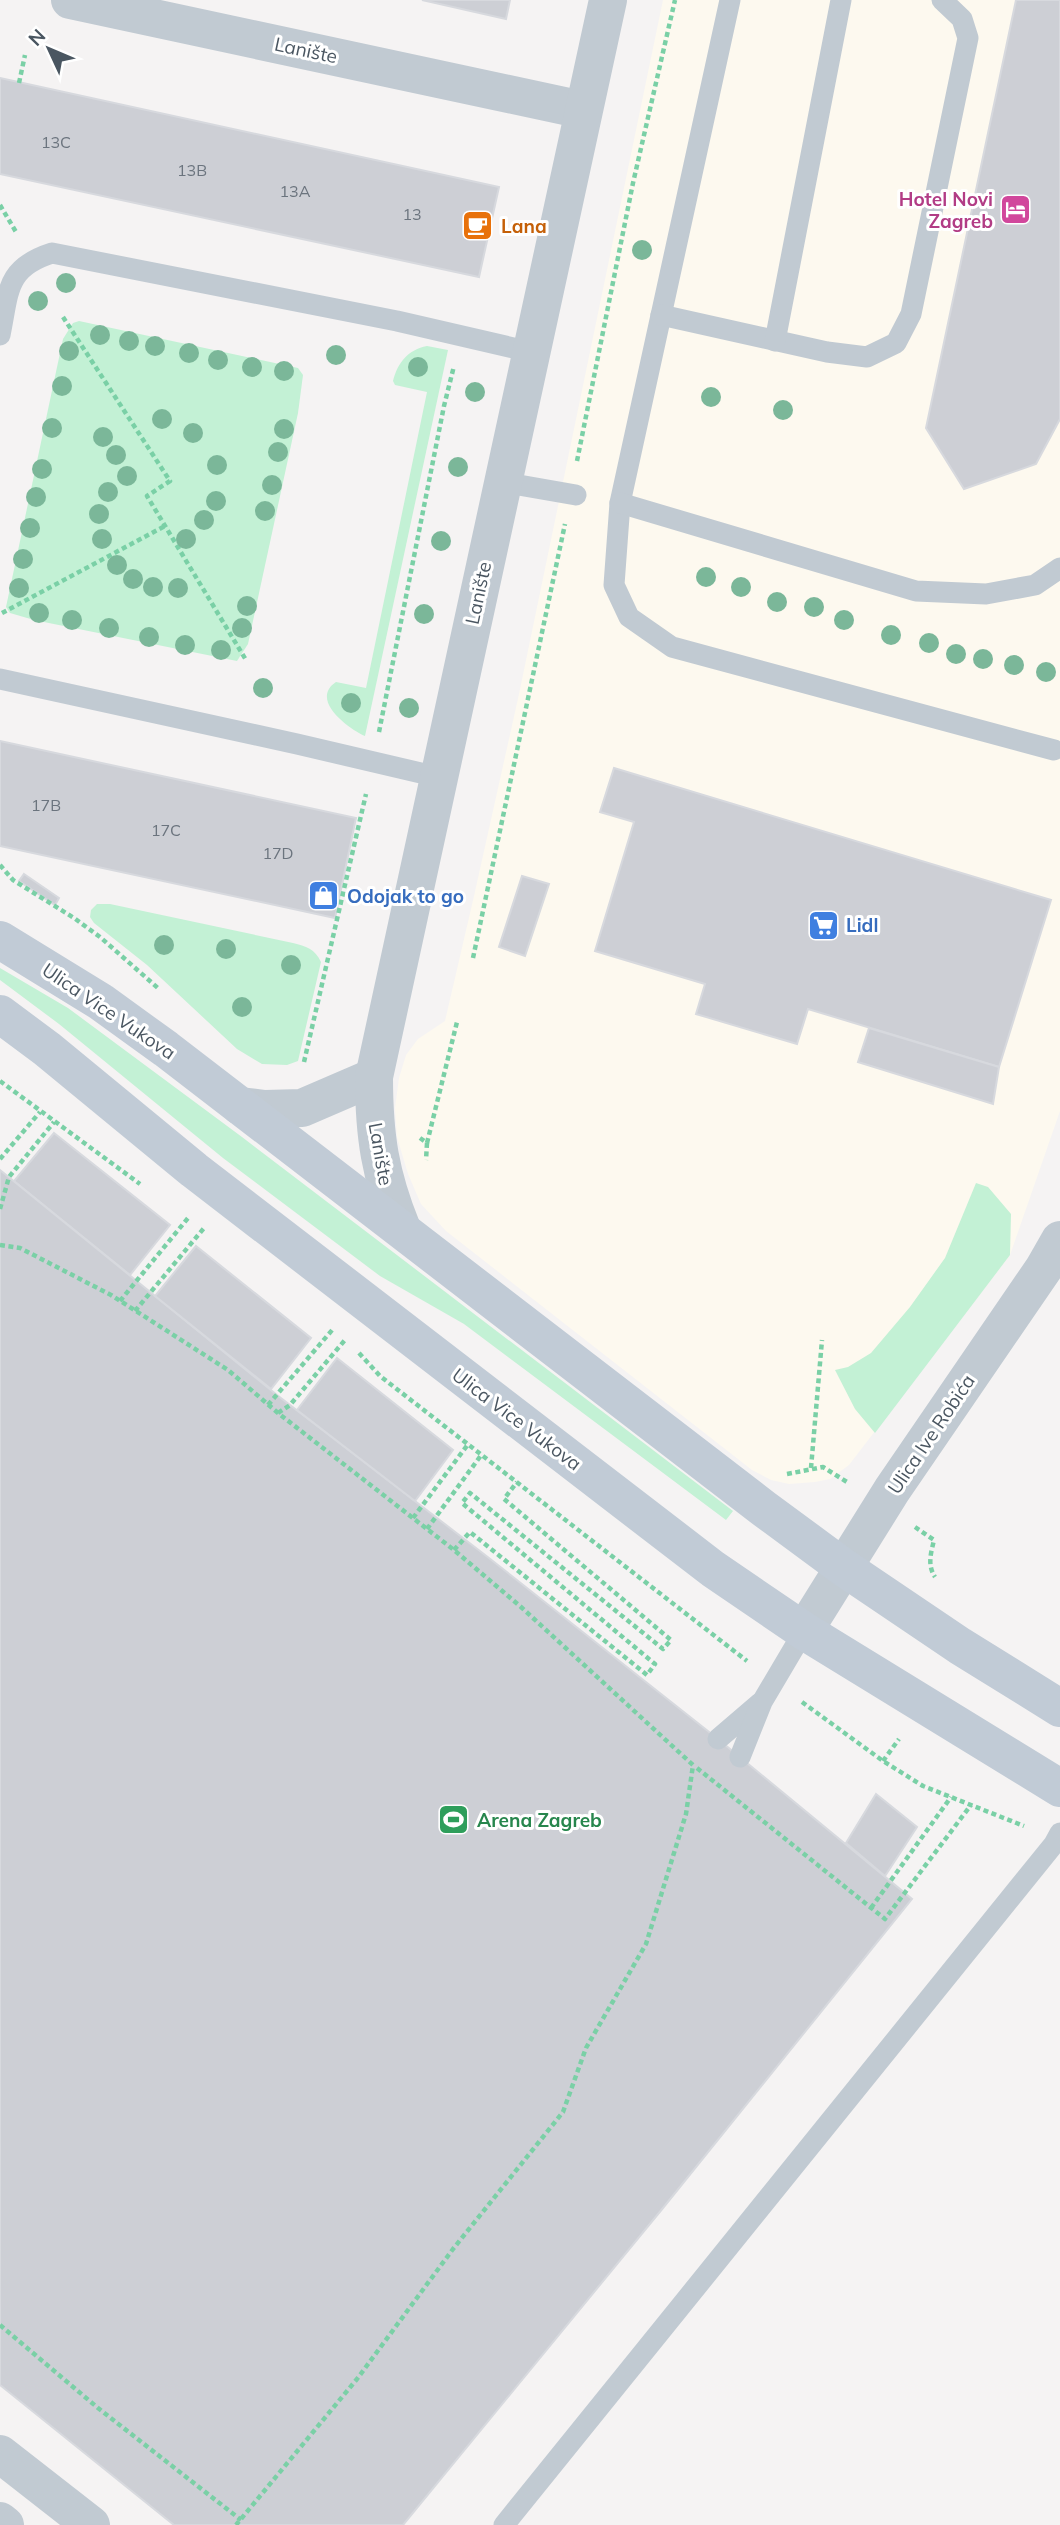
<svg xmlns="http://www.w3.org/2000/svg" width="1060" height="2525" font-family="Mulish,sans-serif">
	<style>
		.commercial { fill: #fdf9ef }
		.green { fill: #c3f1d5 }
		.building { fill: #cdcfd5; stroke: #d7d9de; stroke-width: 2 }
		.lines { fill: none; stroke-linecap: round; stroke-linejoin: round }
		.path { stroke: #7ad0a6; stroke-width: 4.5; stroke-dasharray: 5 3.5; stroke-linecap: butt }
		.lane { stroke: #c1cad2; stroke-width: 21 }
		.street { stroke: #c1cad2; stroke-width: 38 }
		.secondary { stroke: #c1cbd6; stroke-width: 38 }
		.tree { fill: #7bb799 }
		.labels { text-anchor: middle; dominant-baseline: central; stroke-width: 6; stroke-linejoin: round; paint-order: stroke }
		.number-label { font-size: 16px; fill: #6b747e }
		.street-label { font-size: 19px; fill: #4a5661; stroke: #fff }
		.hotel-label { font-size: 19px; font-weight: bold; fill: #b23c85; stroke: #fff; text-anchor: end }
		.food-label { font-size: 19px; font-weight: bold; fill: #c56008; stroke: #fff; text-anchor: start }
		.shop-label { font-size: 19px; font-weight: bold; fill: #366cbe; stroke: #fff; text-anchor: start }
		.leisure-label { font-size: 19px; font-weight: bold; fill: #27864d; stroke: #fff; text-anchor: start }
	</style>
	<rect width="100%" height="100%" fill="#f5f3f3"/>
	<polygon class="commercial" points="663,0 1060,0 1060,1111 1010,1255 849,1465 830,1479 815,1482 789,1484 771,1480 752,1470 446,1231 421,1204 408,1174 397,1137 395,1108 399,1078 406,1055 418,1039 445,1021 474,896 519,694"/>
	<g class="green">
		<polygon points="79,321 298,368 303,375 298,413 248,644 237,661 34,620 10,613 6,607 63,339 73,323"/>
		<path d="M427,346L448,350L365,736C349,729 309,700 336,682L366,688L427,392L395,385L393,381C398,362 408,350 427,346Z"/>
		<path d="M97,904H110L293,943C306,946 315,949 321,962L298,1061L287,1065L262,1064L237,1049L147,965L94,923L90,917L91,910Z"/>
		<polygon points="0,968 68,1008 242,1137 733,1511 726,1520 464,1324 380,1276 223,1158 59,1024 0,980"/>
		<polygon points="976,1183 988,1187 1011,1214 1010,1255 875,1433 855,1409 835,1370 848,1367 871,1353 910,1307 945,1258"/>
	</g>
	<g class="building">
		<polygon points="422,0 510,0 506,19"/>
		<polygon points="1016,0 1060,0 1060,419 1036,464 964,489 926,428"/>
		<polygon points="0,78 499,187 479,277 0,174"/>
		<polygon points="0,741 356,818 335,918 0,846"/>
		<polygon points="614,768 1051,900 999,1067 808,1009 797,1044 696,1014 705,984 595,951 634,822 600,812"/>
		<polygon points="24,874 59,898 55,905 19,881"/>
		<polygon points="522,876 549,884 525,956 499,947"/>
		<polygon points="869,1028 999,1067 993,1104 858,1062"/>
		<polygon points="54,1133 170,1225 130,1275 14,1181"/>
		<polygon points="0,1170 277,1395 489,1558 718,1739 912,1899 663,2208 403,2525 174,2525 0,2385"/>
		<polygon points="196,1246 311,1338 271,1389 155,1296"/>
		<polygon points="337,1358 453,1450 415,1501 297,1410"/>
		<polygon points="876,1794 917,1827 885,1876 846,1843"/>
	</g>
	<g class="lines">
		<g class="path">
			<polyline points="19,83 25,55"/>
			<polyline points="0,205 16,232"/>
			<polyline points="63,317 170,481 147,496 246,660"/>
			<polyline points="577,461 633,183 675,0"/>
			<polyline points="2,613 165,526"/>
			<polyline points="379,732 444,406 454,366"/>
			<polyline points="0,865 13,880 74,918 100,937 159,989"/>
			<polyline points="473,958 565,524"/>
			<polyline points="304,1062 366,794"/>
			<polyline points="0,1081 140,1184"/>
			<polyline points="420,1138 427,1143 426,1160"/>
			<polyline points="427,1143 457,1022"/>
			<polyline points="0,1159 40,1112"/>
			<polyline points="0,1209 9,1177 54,1122"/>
			<polyline points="0,1245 20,1248 111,1295 228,1370 278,1413 454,1550 521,1607 693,1765 686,1814 646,1944 586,2048 563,2112 453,2249 357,2379 236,2525"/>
			<polyline points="120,1301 188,1218"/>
			<polyline points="135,1311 204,1228"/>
			<polyline points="359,1353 380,1376 747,1661"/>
			<polyline points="268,1405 333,1329"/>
			<polyline points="278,1413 290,1405 345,1340"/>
			<polyline points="811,1468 822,1340"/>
			<polyline points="787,1474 823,1467 847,1482"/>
			<polyline points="413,1518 469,1443"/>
			<path d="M915,1527L934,1540C931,1553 927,1565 935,1577"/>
			<polyline points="427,1529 482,1454"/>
			<polyline points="454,1550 470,1532 647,1675 655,1664 462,1503 470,1493 663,1649 671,1640 504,1499 517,1482"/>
			<polyline points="802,1702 883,1761 923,1786 1024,1826"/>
			<polyline points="883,1761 899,1739"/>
			<polyline points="697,1768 885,1919 971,1805"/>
			<polyline points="871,1908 951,1797"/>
			<polyline points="0,2325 98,2408 241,2520"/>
		</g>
		<g class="lane">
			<polyline points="730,0 620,503 614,585 629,617 672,647 1054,750"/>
			<polyline points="661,315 827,352 867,357 896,343 911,314 968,38 962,19 942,0"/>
			<path d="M0,335C9,292 5,268 52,253L397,321L531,352"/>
			<polyline points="775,341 841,0"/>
			<polyline points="502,482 576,495"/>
			<polyline points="620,503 916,591 986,594 1035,585 1060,568"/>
			<polyline points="0,679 297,744 438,777"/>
			<polyline points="718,1739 760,1703"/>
			<polyline points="740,1757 762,1702 804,1631"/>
			<polyline points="504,2525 1054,1844 1060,1833"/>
		</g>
		<g class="street">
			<polyline points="70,0 583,110"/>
			<polyline points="240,1106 265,1109 302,1108 374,1077"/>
			<path d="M402,1229C380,1175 374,1136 374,1077L608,0"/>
			<polyline points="804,1631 892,1490 1044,1268 1060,1240"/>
			<polyline points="0,2454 91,2525"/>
			<polyline points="0,2521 5,2525"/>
		</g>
		<g class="secondary">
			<polyline points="0,940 101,1002 166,1049 763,1508 843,1567 960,1646 1060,1708"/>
			<polyline points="0,1014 47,1049 194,1170 713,1569 804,1631 1060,1788"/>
		</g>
	</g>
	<g class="tree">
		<circle cx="642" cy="250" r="10"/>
		<circle cx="66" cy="283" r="10"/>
		<circle cx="38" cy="301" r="10"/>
		<circle cx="100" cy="335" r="10"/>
		<circle cx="129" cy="341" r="10"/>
		<circle cx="155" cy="346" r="10"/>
		<circle cx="69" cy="351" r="10"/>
		<circle cx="189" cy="353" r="10"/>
		<circle cx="336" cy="355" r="10"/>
		<circle cx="218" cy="360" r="10"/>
		<circle cx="252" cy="367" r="10"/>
		<circle cx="418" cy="367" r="10"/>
		<circle cx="284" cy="371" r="10"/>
		<circle cx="62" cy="386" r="10"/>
		<circle cx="475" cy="392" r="10"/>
		<circle cx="711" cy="397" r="10"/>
		<circle cx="783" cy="410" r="10"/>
		<circle cx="162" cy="419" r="10"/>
		<circle cx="52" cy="428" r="10"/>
		<circle cx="284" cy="429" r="10"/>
		<circle cx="193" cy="433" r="10"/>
		<circle cx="103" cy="437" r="10"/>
		<circle cx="278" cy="452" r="10"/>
		<circle cx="116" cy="455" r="10"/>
		<circle cx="217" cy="465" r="10"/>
		<circle cx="458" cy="467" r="10"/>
		<circle cx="42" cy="469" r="10"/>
		<circle cx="127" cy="476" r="10"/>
		<circle cx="272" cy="485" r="10"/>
		<circle cx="108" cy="492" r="10"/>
		<circle cx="36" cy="497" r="10"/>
		<circle cx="216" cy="501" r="10"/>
		<circle cx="265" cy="511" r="10"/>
		<circle cx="99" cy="514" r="10"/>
		<circle cx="204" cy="520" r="10"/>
		<circle cx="30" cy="528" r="10"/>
		<circle cx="102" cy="539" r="10"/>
		<circle cx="186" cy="539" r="10"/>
		<circle cx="441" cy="541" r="10"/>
		<circle cx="23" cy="559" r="10"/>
		<circle cx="117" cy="565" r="10"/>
		<circle cx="706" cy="577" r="10"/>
		<circle cx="133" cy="579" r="10"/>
		<circle cx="153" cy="587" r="10"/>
		<circle cx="741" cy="587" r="10"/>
		<circle cx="19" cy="588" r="10"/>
		<circle cx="178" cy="588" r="10"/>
		<circle cx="777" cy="602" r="10"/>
		<circle cx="247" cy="606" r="10"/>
		<circle cx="814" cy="607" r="10"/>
		<circle cx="39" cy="613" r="10"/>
		<circle cx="424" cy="614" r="10"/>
		<circle cx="72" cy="620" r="10"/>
		<circle cx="844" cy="620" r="10"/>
		<circle cx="109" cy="628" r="10"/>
		<circle cx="242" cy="628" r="10"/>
		<circle cx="891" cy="635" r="10"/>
		<circle cx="149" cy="637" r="10"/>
		<circle cx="929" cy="643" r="10"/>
		<circle cx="185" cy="645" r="10"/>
		<circle cx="221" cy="650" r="10"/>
		<circle cx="956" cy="654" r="10"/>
		<circle cx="983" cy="659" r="10"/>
		<circle cx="1014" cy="665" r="10"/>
		<circle cx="1046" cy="672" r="10"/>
		<circle cx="263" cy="688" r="10"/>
		<circle cx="351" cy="703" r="10"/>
		<circle cx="409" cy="708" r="10"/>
		<circle cx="164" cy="945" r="10"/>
		<circle cx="226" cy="949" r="10"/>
		<circle cx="291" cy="965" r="10"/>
		<circle cx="242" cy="1007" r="10"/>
	</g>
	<defs>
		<symbol id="hotel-square" viewBox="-11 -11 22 22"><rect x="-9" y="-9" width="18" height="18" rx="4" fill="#d1479c" stroke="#fff"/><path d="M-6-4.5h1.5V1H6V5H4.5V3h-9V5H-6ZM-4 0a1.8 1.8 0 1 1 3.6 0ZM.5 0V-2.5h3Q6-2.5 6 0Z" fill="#fff"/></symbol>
		<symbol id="cafe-square" viewBox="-11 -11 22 22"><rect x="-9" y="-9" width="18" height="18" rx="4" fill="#e8710a" stroke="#fff"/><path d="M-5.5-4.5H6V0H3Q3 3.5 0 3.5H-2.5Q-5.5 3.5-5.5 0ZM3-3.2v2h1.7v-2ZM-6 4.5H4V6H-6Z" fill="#fff"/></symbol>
		<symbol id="shop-square" viewBox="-11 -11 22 22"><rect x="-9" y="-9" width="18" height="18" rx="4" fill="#3f7fe0" stroke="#fff"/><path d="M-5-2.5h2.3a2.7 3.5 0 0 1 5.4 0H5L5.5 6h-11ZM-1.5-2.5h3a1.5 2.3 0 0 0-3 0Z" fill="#fff"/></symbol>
		<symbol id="supermarket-square" viewBox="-11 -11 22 22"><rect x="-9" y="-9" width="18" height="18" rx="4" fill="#3f7fe0" stroke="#fff"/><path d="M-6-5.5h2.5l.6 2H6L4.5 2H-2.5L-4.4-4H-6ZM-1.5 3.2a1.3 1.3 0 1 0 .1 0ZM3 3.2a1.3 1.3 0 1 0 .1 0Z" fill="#fff"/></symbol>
		<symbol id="stadium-square" viewBox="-11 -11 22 22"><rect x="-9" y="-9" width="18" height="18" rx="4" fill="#2e9e5b" stroke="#fff"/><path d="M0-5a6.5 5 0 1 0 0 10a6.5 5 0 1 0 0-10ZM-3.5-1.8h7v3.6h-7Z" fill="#fff"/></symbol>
	</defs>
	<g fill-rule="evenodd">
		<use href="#hotel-square" x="998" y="192" width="35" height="35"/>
		<use href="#cafe-square" x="460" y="208" width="35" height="35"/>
		<use href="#shop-square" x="306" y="878" width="35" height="35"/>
		<use href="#supermarket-square" x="806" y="908" width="35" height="35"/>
		<use href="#stadium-square" x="436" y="1802" width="35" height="35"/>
	</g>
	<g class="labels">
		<g class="number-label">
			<text x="56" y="142">13C</text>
			<text x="192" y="170">13B</text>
			<text x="295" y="191">13A</text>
			<text x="412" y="214">13</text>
			<text x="46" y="805">17B</text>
			<text x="166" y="830">17C</text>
			<text x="278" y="853">17D</text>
		</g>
		<g class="street-label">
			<text transform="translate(306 50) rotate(12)">Lanište</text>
			<text transform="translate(478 593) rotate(-78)">Lanište</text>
			<text transform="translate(109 1011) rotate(34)">Ulica Vice Vukova</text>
			<text transform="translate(381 1154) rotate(80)">Lanište</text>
			<text transform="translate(517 1419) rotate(37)">Ulica Vice Vukova</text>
			<text transform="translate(931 1434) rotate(-56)">Ulica Ive Robića</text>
		</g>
		<g class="hotel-label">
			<text x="993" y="199">Hotel Novi<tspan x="993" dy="22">Zagreb</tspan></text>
		</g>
		<g class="food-label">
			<text x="501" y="226">Lana</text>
		</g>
		<g class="shop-label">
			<text x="347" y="896">Odojak to go</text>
			<text x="846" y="925">Lidl</text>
		</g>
		<g class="leisure-label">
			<text x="477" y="1820">Arena Zagreb</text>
		</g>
	</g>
	<g transform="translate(49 49) rotate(314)" stroke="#ffffff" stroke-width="5" paint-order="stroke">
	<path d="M0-5L12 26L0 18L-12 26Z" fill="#4a5661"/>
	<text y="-10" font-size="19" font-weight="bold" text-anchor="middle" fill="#4a5661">N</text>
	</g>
</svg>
